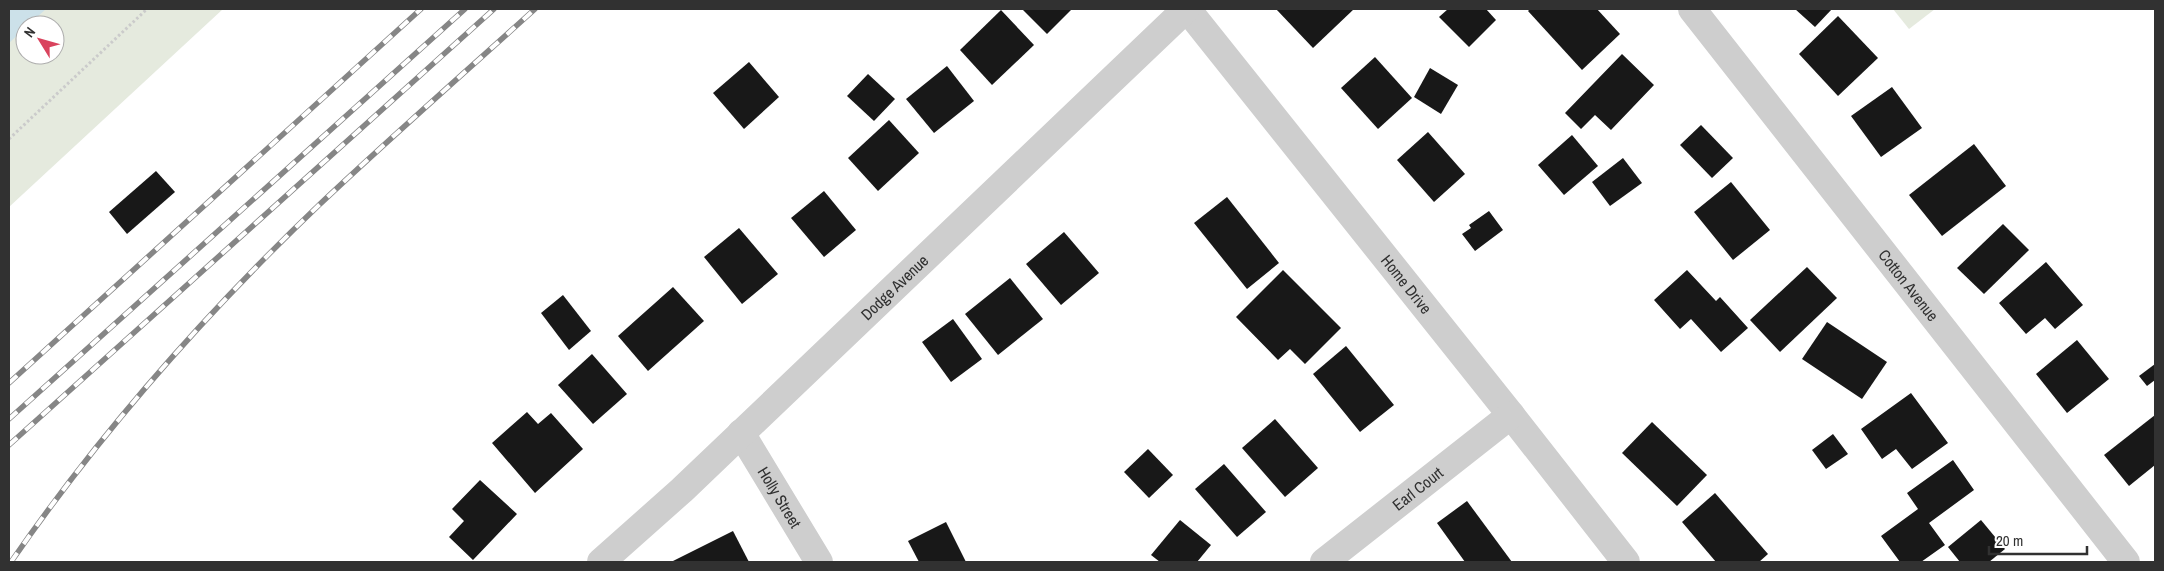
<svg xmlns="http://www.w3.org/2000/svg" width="2164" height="571" font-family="'Archivo Narrow',sans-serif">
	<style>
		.green { fill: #e5eade; fill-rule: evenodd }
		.water { fill: #cce1e9 }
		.building { fill: #181818 }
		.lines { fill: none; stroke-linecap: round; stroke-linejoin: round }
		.path { stroke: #cbcbcb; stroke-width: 3; stroke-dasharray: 2.5 2.5; stroke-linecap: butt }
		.minor { stroke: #cecece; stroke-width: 28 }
		.rail-casing { stroke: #868686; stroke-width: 5.5 }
		.rail { stroke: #fff; stroke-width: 4; stroke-dasharray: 11; stroke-linecap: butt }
		.labels { text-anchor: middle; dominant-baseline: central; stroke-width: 5; stroke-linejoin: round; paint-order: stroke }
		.street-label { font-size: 16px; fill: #313131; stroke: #fff }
	</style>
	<rect width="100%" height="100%" fill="#fff"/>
	<g class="green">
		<path d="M9,9H223L9,207ZM25,25H55V55H25Z"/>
		<polygon points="1893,9 1935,9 1909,29"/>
	</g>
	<polygon class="water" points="9,9 46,9 28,25 25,25 25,28 9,43"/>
	<g class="building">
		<polygon points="1022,9 1072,9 1047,34"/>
		<polygon points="1276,9 1354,9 1313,48"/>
		<polygon points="1448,9 1486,9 1496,20 1469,47 1439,17"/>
		<polygon points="1530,9 1597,9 1620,34 1582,70 1528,11"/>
		<polygon points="1795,9 1832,9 1815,27"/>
		<polygon points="1001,10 1034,45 992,85 960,50"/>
		<polygon points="1838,16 1878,58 1838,96 1799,54"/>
		<polygon points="1622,54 1654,85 1611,130 1595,115 1581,129 1565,113"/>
		<polygon points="1375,57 1412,98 1378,129 1341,88"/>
		<polygon points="749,62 779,97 744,129 713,93"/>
		<polygon points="947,66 974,101 934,133 906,99"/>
		<polygon points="1430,68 1458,85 1441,114 1414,97"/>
		<polygon points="868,74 895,99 874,121 847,96"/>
		<polygon points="1892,87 1922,128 1881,157 1851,116"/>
		<polygon points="889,120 919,153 878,191 848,158"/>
		<polygon points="1701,125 1733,158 1712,178 1680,145"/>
		<polygon points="1428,132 1465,174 1434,202 1397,160"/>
		<polygon points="1572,135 1598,166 1564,195 1538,165"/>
		<polygon points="1974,144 2006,186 1942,236 1909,195"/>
		<polygon points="1623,158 1642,183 1610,206 1592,182"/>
		<polygon points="156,171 175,192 127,234 109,212"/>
		<polygon points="1731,182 1770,230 1733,260 1694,212"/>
		<polygon points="824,191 856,230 824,257 791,218"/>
		<polygon points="1227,197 1279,263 1247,289 1194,223"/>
		<polygon points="1489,211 1503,230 1475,251 1462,234 1471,228 1469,225"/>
		<polygon points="2003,224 2029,250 1984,294 1957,268"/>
		<polygon points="739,228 778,274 742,304 704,257"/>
		<polygon points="1064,232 1099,273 1061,305 1026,264"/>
		<polygon points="2046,262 2083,305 2055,329 2045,318 2026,334 1999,303"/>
		<polygon points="1807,267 1837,298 1780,352 1750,320"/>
		<polygon points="1283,270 1341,328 1305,364 1290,349 1278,360 1236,317"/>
		<polygon points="1687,270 1716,301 1720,297 1748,328 1721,352 1691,319 1680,329 1654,300"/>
		<polygon points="1010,278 1043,319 998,355 965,314"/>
		<polygon points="673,287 704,321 648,371 618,336"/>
		<polygon points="563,295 591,331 569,350 541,313"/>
		<polygon points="953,319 982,359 951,382 922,342"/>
		<polygon points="1827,322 1887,362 1862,399 1802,359"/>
		<polygon points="2077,340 2109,379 2067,413 2036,374"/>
		<polygon points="1346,346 1394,405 1360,432 1313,374"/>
		<polygon points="592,354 627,394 593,424 558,385"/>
		<polygon points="2155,364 2155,380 2147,386 2139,376"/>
		<polygon points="1911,393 1948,443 1912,469 1896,449 1882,459 1861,429"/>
		<polygon points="527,412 538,424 551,413 583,449 535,493 492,443"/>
		<polygon points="2155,415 2155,465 2129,486 2104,455"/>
		<polygon points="1275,419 1318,468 1285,497 1242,448"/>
		<polygon points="1652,422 1707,475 1677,506 1622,453"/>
		<polygon points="1833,434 1848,454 1826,469 1812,450"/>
		<polygon points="1148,449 1173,475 1149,498 1124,472"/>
		<polygon points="1953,460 1974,490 1929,523 1945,545 1921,562 1900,562 1881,536 1918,509 1907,493"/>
		<polygon points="1224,464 1266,512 1237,537 1195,489"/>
		<polygon points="480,480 517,514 473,560 449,537 464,521 452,509"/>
		<polygon points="1715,493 1768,554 1759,562 1716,562 1682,522"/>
		<polygon points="1467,501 1512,562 1465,562 1437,523"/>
		<polygon points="1180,520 1211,545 1197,562 1160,562 1151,555"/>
		<polygon points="1981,520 2005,549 1989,562 1960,562 1948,547"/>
		<polygon points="946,522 966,562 919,562 908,541"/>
		<polygon points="733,531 749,562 671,562"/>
	</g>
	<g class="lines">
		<polyline class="path" points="9,139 147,9"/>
		<g class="minor">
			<path id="s1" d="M1187,9L1511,415L1626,562"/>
			<path id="s2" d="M1692,9L2126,562"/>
			<path id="s3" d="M741,433L819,562"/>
			<path id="s4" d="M601,562L682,490L1186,9"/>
			<path id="s5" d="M1324,562L1511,415"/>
		</g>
		<defs>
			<g id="rail">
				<polyline points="9,383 421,9"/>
				<polyline points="9,419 465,9"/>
				<polyline points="9,445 494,9"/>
				<path d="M11,562C100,433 206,313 319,205C390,138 463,74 535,9"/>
			</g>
		</defs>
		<use href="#rail" class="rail-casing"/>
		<use href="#rail" class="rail"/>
	</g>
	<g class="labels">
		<g class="street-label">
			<text stroke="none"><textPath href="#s1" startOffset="352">Home Drive</textPath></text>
			<text stroke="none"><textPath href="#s2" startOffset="351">Cotton Avenue</textPath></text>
			<text stroke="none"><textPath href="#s4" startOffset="402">Dodge Avenue</textPath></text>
			<text stroke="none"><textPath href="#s5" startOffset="119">Earl Court</textPath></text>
			<text stroke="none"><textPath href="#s3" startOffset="75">Holly Street</textPath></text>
		</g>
	</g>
	<rect width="2164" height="571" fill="none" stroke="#313131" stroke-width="20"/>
	<g transform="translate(40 40) rotate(307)"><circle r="24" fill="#ffffff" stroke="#adadad"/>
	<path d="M0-4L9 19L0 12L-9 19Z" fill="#d9435d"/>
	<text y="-8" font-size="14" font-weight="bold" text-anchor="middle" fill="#313131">N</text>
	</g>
	<path d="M1989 546v8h98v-8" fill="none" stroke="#313131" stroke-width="2.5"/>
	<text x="1996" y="546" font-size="15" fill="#313131" stroke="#ffffff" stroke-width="4" paint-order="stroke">20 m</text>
</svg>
